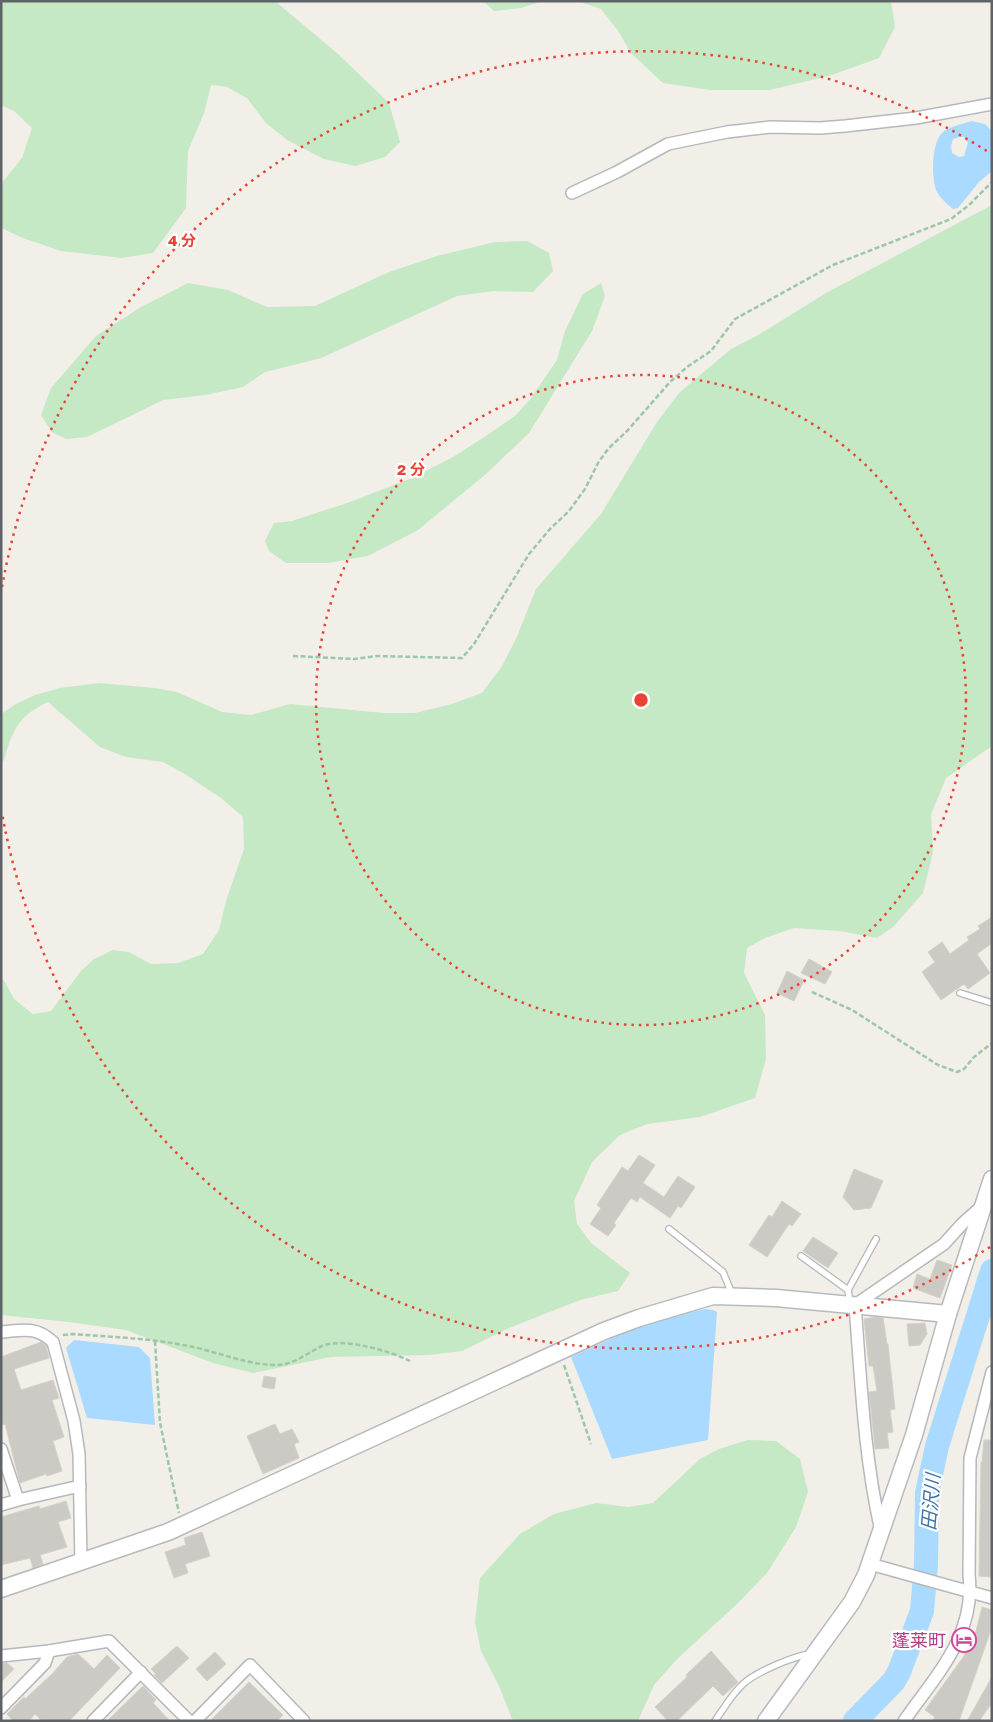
<svg xmlns="http://www.w3.org/2000/svg" width="993" height="1722" font-family="'Golos Text','Noto Sans JP',sans-serif">
	<style>
		.green { fill: #c5e8c5 }
		.water { fill: #aadaff; fill-rule: evenodd }
		.lines { fill: none; stroke-linecap: round; stroke-linejoin: round }
		.river { stroke: #aadaff; stroke-width: 24 }
		.building { fill: #cccac5; stroke: #d6d1c6 }
		.lane-casing { stroke: #b5b8bc; stroke-width: 8 }
		.street-casing { stroke: #b5b8bc; stroke-width: 14 }
		.secondary-casing { stroke: #b6babf; stroke-width: 19 }
		.path { stroke: #9cc7a9; stroke-width: 2.5; stroke-dasharray: 5 2.5; stroke-linecap: butt }
		.lane { stroke: #fff; stroke-width: 5.5 }
		.street { stroke: #fff; stroke-width: 11 }
		.secondary { stroke: #fff; stroke-width: 16 }
		.ring { fill: none; stroke: #ea4335; stroke-width: 2.5; stroke-dasharray: 2.5 5 }
		.labels { text-anchor: middle; dominant-baseline: central; stroke-width: 4.5; stroke-linejoin: round; paint-order: stroke }
		.hotel-label { font-size: 18px; fill: #b23c85; stroke: #fff; text-anchor: end }
		.water-label { font-size: 19px; font-style: italic; fill: #4174aa; stroke: #fff }
		.centre { fill: #ea4335; stroke: #fff; stroke-width: 2.5 }
		.ring-label { font-size: 15px; text-anchor: middle; font-weight: bold; fill: #ea4335; stroke: #fff; stroke-width: 4.5; stroke-linejoin: round; paint-order: stroke }
	</style>
	<rect width="100%" height="100%" fill="#f1efe8"/>
	<g class="green">
		<polygon points="1,1 275,1 338,54 389,103 400,142 385,157 355,166 324,159 287,140 265,122 247,98 227,87 211,85 204,113 188,151 186,208 153,253 122,258 61,251 23,238 1,228 1,184 22,158 32,128 14,111 1,105"/>
		<polygon points="483,1 543,1 521,8 494,11"/>
		<polygon points="578,1 891,1 895,27 879,58 832,75 770,90 710,90 663,83 631,53 619,32 601,9"/>
		<path d="M992,205V746L946,778L931,814L933,852L923,893L893,927L877,938L840,931L794,928L765,938L747,948L744,973L765,1015L766,1059L755,1098L700,1117L647,1124L620,1135L592,1162L574,1201L577,1224L591,1243L630,1273L618,1291L580,1300L509,1328L462,1351L429,1355L331,1357L253,1373L213,1363L126,1330L69,1322L1,1315V979L5,982L14,999L33,1014L51,1011L81,971L94,959L113,950L129,952L151,964L178,963L203,954L219,930L226,901L244,849L243,817L221,798L185,774L163,762L126,757L100,747L48,702C18,716 13,729 4,760L1,762V714L16,704L35,695L60,688L99,683L155,688L177,692L222,712L251,715L290,704L383,713H415L452,704L482,693L502,666L516,639L536,589L601,514L657,422L680,392L731,349L760,334L826,293Z"/>
		<polygon points="527,241 549,253 553,271 533,292 493,291 457,296 321,358 265,372 243,387 205,395 163,400 87,437 66,439 52,432 41,415 51,388 96,336 141,307 188,283 228,290 267,307 315,306 389,272 437,256 495,242"/>
		<polygon points="601,283 605,296 592,331 529,433 486,474 418,530 368,556 328,563 286,563 269,551 265,541 274,523 292,521 350,502 412,478 453,457 486,436 516,415 531,398 557,360 565,331 583,294"/>
		<polygon points="748,1440 776,1441 800,1459 808,1492 796,1527 767,1573 736,1605 677,1659 654,1685 638,1721 516,1721 512,1719 499,1686 481,1651 475,1622 480,1578 520,1534 554,1514 596,1503 629,1507 653,1503 700,1459 719,1449"/>
	</g>
	<g class="water">
		<path d="M972,121L985,124L992,131V171L979,182L958,208L953,209C947,204 941,199 937,192C931,179 931,142 943,132C950,126 963,124 972,121ZM960,137H964L968,143L964,156L959,157L952,153L951,146L953,139Z"/>
		<polygon points="706,1309 713,1310 717,1312 708,1440 612,1459 571,1357 652,1320"/>
		<polygon points="74,1340 139,1347 150,1358 155,1425 87,1418 66,1348"/>
	</g>
	<g class="lines">
		<polyline class="river" points="855,1721 894,1681 899,1672 922,1611 926,1564 927,1493 937,1446 992,1271"/>
	</g>
	<g class="building">
		<polygon points="992,917 992,943 977,954 990,973 968,989 964,984 941,1000 922,972 935,962 928,952 942,942 950,954 969,940 967,937 980,929 978,926"/>
		<polygon points="809,959 832,972 825,984 801,973"/>
		<polygon points="787,971 804,980 794,1001 777,993"/>
		<polygon points="639,1155 655,1165 643,1183 664,1197 678,1176 695,1187 681,1208 678,1206 670,1218 640,1197 637,1202 631,1198 614,1223 616,1225 608,1236 590,1224 601,1208 597,1205 622,1167 628,1171"/>
		<polygon points="854,1169 883,1181 871,1208 854,1210 843,1197"/>
		<polygon points="782,1201 801,1214 792,1226 789,1224 767,1257 749,1245 769,1215 772,1217"/>
		<polygon points="813,1237 838,1253 828,1268 803,1251"/>
		<polygon points="937,1260 952,1265 940,1298 913,1288 917,1274 930,1279"/>
		<polygon points="876,1317 883,1318 887,1344 888,1344 895,1409 890,1410 893,1432 887,1433 889,1448 875,1449 869,1392 877,1391 873,1366 869,1366 864,1319"/>
		<polygon points="925,1323 927,1334 920,1345 909,1346 907,1324"/>
		<polygon points="41,1342 46,1346 49,1358 14,1369 21,1390 53,1380 59,1398 52,1400 64,1437 53,1441 62,1471 47,1476 46,1474 20,1483 5,1424 3,1425 1,1418 1,1357"/>
		<polygon points="264,1376 276,1378 274,1389 262,1387"/>
		<polygon points="275,1424 280,1434 292,1429 299,1442 294,1444 299,1458 263,1474 247,1436"/>
		<polygon points="984,1440 992,1440 992,1577 979,1576 981,1462 982,1462"/>
		<polygon points="66,1501 71,1518 58,1522 67,1547 40,1555 43,1564 33,1568 30,1558 1,1565 1,1517 39,1506 40,1509"/>
		<polygon points="202,1532 210,1556 185,1564 188,1573 174,1578 165,1552 186,1545 184,1538"/>
		<polygon points="982,1607 992,1610 992,1627 959,1721 932,1721 935,1717 925,1710 964,1656 972,1634 975,1635"/>
		<polygon points="177,1646 189,1658 162,1683 154,1675 156,1674 151,1669"/>
		<polygon points="711,1651 738,1682 723,1696 713,1686 677,1721 668,1721 655,1707 687,1677 686,1675"/>
		<polygon points="215,1652 226,1664 207,1681 196,1669"/>
		<polygon points="78,1654 94,1669 107,1655 120,1668 69,1721 42,1721 35,1714 29,1721 13,1721 7,1714 24,1697 25,1699 52,1674 67,1657"/>
		<polygon points="1,1663 7,1663 14,1669 1,1682"/>
		<polygon points="992,1677 992,1703 979,1721 967,1721"/>
		<polygon points="249,1682 283,1715 277,1721 210,1721"/>
		<polygon points="143,1686 156,1700 153,1703 170,1721 107,1721"/>
	</g>
	<g class="lines">
		<defs>
			<g id="lane">
				<polyline points="960,993 992,1003"/>
				<polyline points="669,1229 723,1272 732,1294"/>
				<polyline points="801,1256 848,1290 850,1303"/>
				<polyline points="848,1290 876,1239"/>
				<path d="M715,1721C724,1708 732,1694 743,1684C756,1672 794,1656 810,1654"/>
			</g>
			<g id="street">
				<polyline points="572,193 617,172 668,144 727,132 770,127 820,128 845,126 916,118 992,104"/>
				<path d="M1,1332C23,1330 36,1326 53,1342L74,1421L79,1454L81,1563"/>
				<polyline points="1,1449 18,1500"/>
				<polyline points="1,1505 18,1500 80,1486"/>
				<path d="M881,1531C864,1457 861,1381 855,1305L944,1244L963,1223L982,1206"/>
				<polyline points="870,1564 992,1598"/>
				<polyline points="1,1656 49,1651 109,1641 189,1721"/>
				<polyline points="1,1708 45,1663 49,1651"/>
				<polyline points="93,1721 141,1672"/>
				<polyline points="195,1721 250,1665 304,1721"/>
				<path d="M904,1721C936,1675 976,1635 969,1575L970,1458L992,1372"/>
			</g>
			<g id="secondary">
				<polyline points="1,1589 168,1532 604,1331 639,1318 713,1296 776,1298 948,1314"/>
				<polyline points="766,1721 852,1602 866,1575 914,1435 948,1314 992,1179"/>
			</g>
		</defs>
		<use href="#lane" class="lane-casing"/>
		<use href="#street" class="street-casing"/>
		<use href="#secondary" class="secondary-casing"/>
		<g class="path">
			<polyline points="293,656 354,659 377,656 462,658 474,644 529,554 550,529 569,511 585,489 598,463 608,449 628,430 670,382 687,367 711,351 735,319 833,265 951,219 969,205 992,182"/>
			<polyline points="812,992 852,1010 938,1065 957,1072 964,1069 974,1057 992,1043"/>
			<path d="M63,1335L72,1334C109,1337 147,1338 183,1345C214,1350 245,1365 276,1365C294,1365 307,1353 322,1346C343,1337 390,1351 410,1361"/>
			<polyline points="155,1341 160,1423 179,1513"/>
			<polyline points="564,1365 591,1444"/>
		</g>
		<use href="#lane" class="lane"/>
		<use href="#street" class="street"/>
		<use href="#secondary" class="secondary"/>
	</g>
	<g class="ring">
		<circle cx="641" cy="700" r="325"/>
		<path d="M990 1247A649 649 0 0 1 2 813M2 587A649 649 0 0 1 990 153"/>
	</g>
	<defs>
		<symbol id="hotel-ring" viewBox="-11 -11 22 22"><circle r="9.5" fill="#fff" stroke="#d1479c" stroke-width="1.5"/><path d="M-6-4.5h1.5V1H6V5H4.5V3h-9V5H-6ZM-4 0a1.8 1.8 0 1 1 3.6 0ZM.5 0V-2.5h3Q6-2.5 6 0Z" fill="#d1479c"/></symbol>
	</defs>
	<g fill-rule="evenodd">
		<use href="#hotel-ring" x="950" y="1626" width="28" height="28"/>
	</g>
	<g class="labels">
		<g class="hotel-label">
			<text x="946" y="1640">蓬莱町</text>
		</g>
		<g class="water-label">
			<text transform="translate(930 1502) rotate(-85)">田沢川</text>
		</g>
	</g>
	<circle cx="641" cy="700" r="8" class="centre"/>
	<g class="ring-label">
		<text x="182" y="246">4 分</text>
		<text x="411" y="475">2 分</text>
	</g>
	<rect width="993" height="1722" fill="none" stroke="#5f6368" stroke-width="5"/>
</svg>
